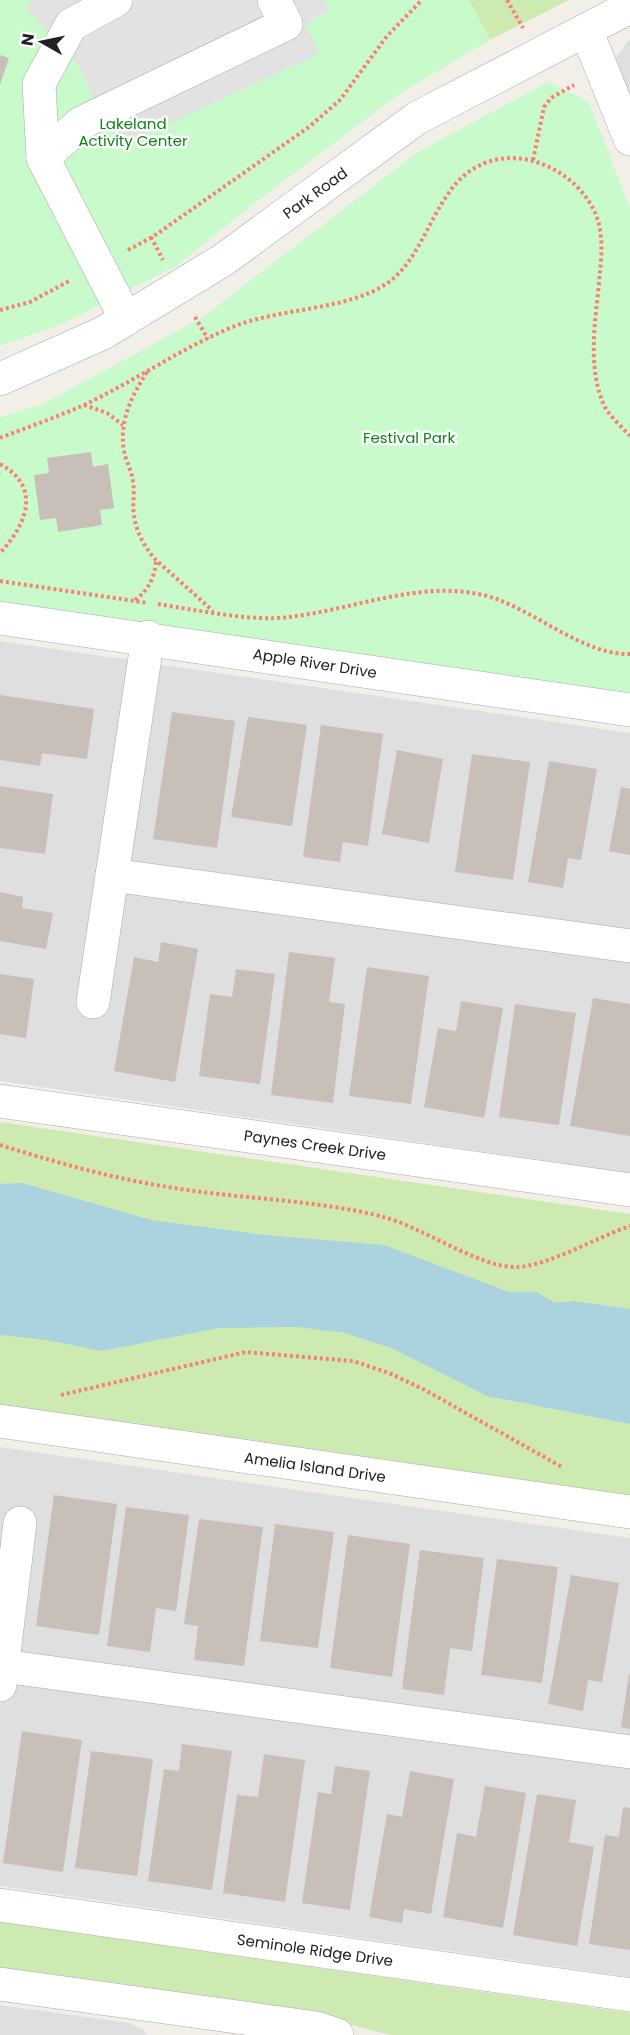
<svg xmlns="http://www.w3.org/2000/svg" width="630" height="2035" font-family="Poppins,sans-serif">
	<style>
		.residential { fill: #e0dfdf }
		.grass { fill: #cdebb0 }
		.park { fill: #c8facc }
		.parking { fill: #e2e2e2 }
		.water { fill: #aad3df }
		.building { fill: #c7bfb8 }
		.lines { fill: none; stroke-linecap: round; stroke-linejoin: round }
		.minor-casing { stroke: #a9a9a9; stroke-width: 34 }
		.path { stroke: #fa8072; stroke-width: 4; stroke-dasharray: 3 3; stroke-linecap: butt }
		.minor { stroke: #fff; stroke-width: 33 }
		.labels { text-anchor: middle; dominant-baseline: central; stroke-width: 5; stroke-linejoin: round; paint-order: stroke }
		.park-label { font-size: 15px; fill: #0c8416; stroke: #fff }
		.street-label { font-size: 15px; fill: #222; stroke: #fff }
	</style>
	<rect width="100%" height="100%" fill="#f2efe9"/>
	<g class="residential">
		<polygon points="630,39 630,107 616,72 617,56"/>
		<polygon points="0,641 630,733 630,1173 0,1081"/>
		<polygon points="0,1447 630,1538 630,1977 0,1886"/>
		<polygon points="0,2005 129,2023 144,2030 147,2035 0,2035"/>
	</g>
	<g class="grass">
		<polygon points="469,0 569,0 490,40"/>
		<polygon points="0,1122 630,1214 630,1498 0,1407"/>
		<polygon points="0,1922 630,2013 630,2035 391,2035 295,2011 0,1969"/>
	</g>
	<g class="park">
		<polygon points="0,0 469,0 490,40 399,94 252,205 176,266 62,324 0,346"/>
		<polygon points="548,82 588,101 630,208 630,693 0,603 0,417 43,404 203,317 418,152"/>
	</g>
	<polygon class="parking" points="32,0 324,0 329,9 306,25 319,53 124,145 115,124 106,129 80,67 25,6"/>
	<polygon class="water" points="22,1183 151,1220 266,1235 384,1245 509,1292 537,1292 555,1303 574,1301 630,1309 630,1424 487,1396 391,1348 345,1333 297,1327 219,1328 102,1351 47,1340 0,1335 0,1184"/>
	<g class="building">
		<polygon points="0,55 9,58 0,85"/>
		<polygon points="91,452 93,467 108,464 114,508 100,510 102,525 58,532 56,518 40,520 34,475 49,473 47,458"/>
		<polygon points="0,695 94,709 87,759 42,753 40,766 0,760"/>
		<polygon points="172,712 235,721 217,848 153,839"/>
		<polygon points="248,717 307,725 292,826 231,817"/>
		<polygon points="321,725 383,734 368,846 343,842 340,862 303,857"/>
		<polygon points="397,750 443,759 429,843 382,834"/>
		<polygon points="472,754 530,762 513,880 455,872"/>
		<polygon points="549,761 597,769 581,860 568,858 563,888 528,882"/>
		<polygon points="0,786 53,794 45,854 0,848"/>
		<polygon points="621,787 630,789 630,855 609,851"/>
		<polygon points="0,892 23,897 22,908 53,913 46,949 0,941"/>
		<polygon points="161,942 198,949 175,1082 114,1071 134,957 158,962"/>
		<polygon points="289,952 335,958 329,1002 345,1004 333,1103 271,1095"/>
		<polygon points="367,967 429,976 411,1104 349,1096"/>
		<polygon points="236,969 275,974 260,1084 199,1076 210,994 232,997"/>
		<polygon points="0,974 34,979 26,1038 0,1034"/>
		<polygon points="593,998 630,1004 630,1136 570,1126"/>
		<polygon points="461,1001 503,1008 484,1118 424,1107 438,1028 456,1031"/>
		<polygon points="515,1004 576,1013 559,1125 499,1117"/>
		<polygon points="54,1495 117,1504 99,1635 36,1626"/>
		<polygon points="126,1507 189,1515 176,1611 156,1608 150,1652 107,1646"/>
		<polygon points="199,1519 263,1527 244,1666 194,1660 198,1626 184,1624"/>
		<polygon points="275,1524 334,1532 318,1648 260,1641"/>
		<polygon points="348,1535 410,1544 392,1677 330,1668"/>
		<polygon points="420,1550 484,1558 472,1651 450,1648 444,1695 402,1689"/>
		<polygon points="497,1559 558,1567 542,1683 481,1675"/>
		<polygon points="571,1575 619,1583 602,1682 588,1680 583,1711 548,1704"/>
		<polygon points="629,1674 630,1674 630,1729 621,1727"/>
		<polygon points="22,1731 82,1740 63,1872 3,1863"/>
		<polygon points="182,1744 232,1751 212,1890 148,1881 164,1769 179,1771"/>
		<polygon points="91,1751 153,1759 137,1876 75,1868"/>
		<polygon points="264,1754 305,1760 285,1902 223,1893 237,1795 258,1797"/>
		<polygon points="335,1766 370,1771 350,1910 302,1903 318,1792 331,1794"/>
		<polygon points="410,1771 454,1779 431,1914 404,1909 402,1923 369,1917 387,1814 402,1817"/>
		<polygon points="485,1786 526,1793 503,1928 443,1917 457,1833 476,1837"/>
		<polygon points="537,1794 576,1800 569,1842 594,1847 577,1946 513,1935"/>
		<polygon points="623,1807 630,1808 630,1950 589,1944 605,1835 619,1837"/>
	</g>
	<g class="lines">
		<defs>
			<g id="minor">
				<polyline points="116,0 71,25 39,84 43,158 126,319"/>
				<polyline points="586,30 630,139"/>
				<polyline points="43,158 81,123 286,24 274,0"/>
				<polyline points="0,379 103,333 126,319 223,260 417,118 630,7"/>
				<polyline points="0,618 630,710"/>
				<polyline points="112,875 630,946"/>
				<polyline points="93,1002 148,637"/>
				<polyline points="0,1101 630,1190"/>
				<polyline points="0,1421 630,1512"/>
				<polyline points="3,1666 630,1752"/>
				<polyline points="0,1685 20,1523"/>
				<polyline points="0,1905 630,1995"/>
				<polyline points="0,1984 316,2028 337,2035"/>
			</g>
		</defs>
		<use href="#minor" class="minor-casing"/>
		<g class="path">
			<polyline points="507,0 523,28"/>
			<polyline points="533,160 544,107 551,98 574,85"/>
			<polyline points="151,237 163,260"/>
			<polyline points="128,250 154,236 309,127 340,100 387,36 422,0"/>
			<polyline points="0,310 30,302 71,280"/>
			<polyline points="195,317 208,339"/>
			<path d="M147,372C131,397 119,421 124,451C126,462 132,471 133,482C135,493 132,504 134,515C136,532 145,548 156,560L213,611"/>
			<polyline points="84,405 107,413 123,425"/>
			<path d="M0,438C28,427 57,417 84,405C135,381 183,347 235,326C281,308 347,310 386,284C431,254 434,177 491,161C532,149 580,176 596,215C603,232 602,254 600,271C597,314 586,361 603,403C608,415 621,426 630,436"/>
			<path d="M0,464C42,487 27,524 0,553"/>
			<polyline points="0,581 148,603"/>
			<path d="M135,600C148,591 155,577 156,561"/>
			<path d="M158,604C196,610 253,622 289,617C352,610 419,580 483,595C531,606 580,655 630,654"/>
			<path d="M0,1145C55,1162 111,1178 168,1187C238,1199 310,1199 380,1216C421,1226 478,1267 515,1267C547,1267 597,1237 630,1226"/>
			<polyline points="61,1395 246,1352 353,1361 389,1373 425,1390 562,1467"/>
		</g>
		<use href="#minor" class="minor"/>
	</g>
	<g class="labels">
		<g class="park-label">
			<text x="133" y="123">Lakeland<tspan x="133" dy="17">Activity Center</tspan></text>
			<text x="409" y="437">Festival Park</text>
		</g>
		<g class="street-label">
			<text transform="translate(315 193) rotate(-36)">Park Road</text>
			<text transform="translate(315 663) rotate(9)">Apple River Drive</text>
			<text transform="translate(315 1145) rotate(8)">Paynes Creek Drive</text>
			<text transform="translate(315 1467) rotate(8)">Amelia Island Drive</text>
			<text transform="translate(315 1950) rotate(8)">Seminole Ridge Drive</text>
		</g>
	</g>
	<g transform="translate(42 42) rotate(279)" stroke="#ffffff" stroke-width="4.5" paint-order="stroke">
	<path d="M0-4.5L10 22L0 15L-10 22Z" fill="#222222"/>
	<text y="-9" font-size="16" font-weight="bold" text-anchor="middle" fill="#222222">N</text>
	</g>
</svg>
